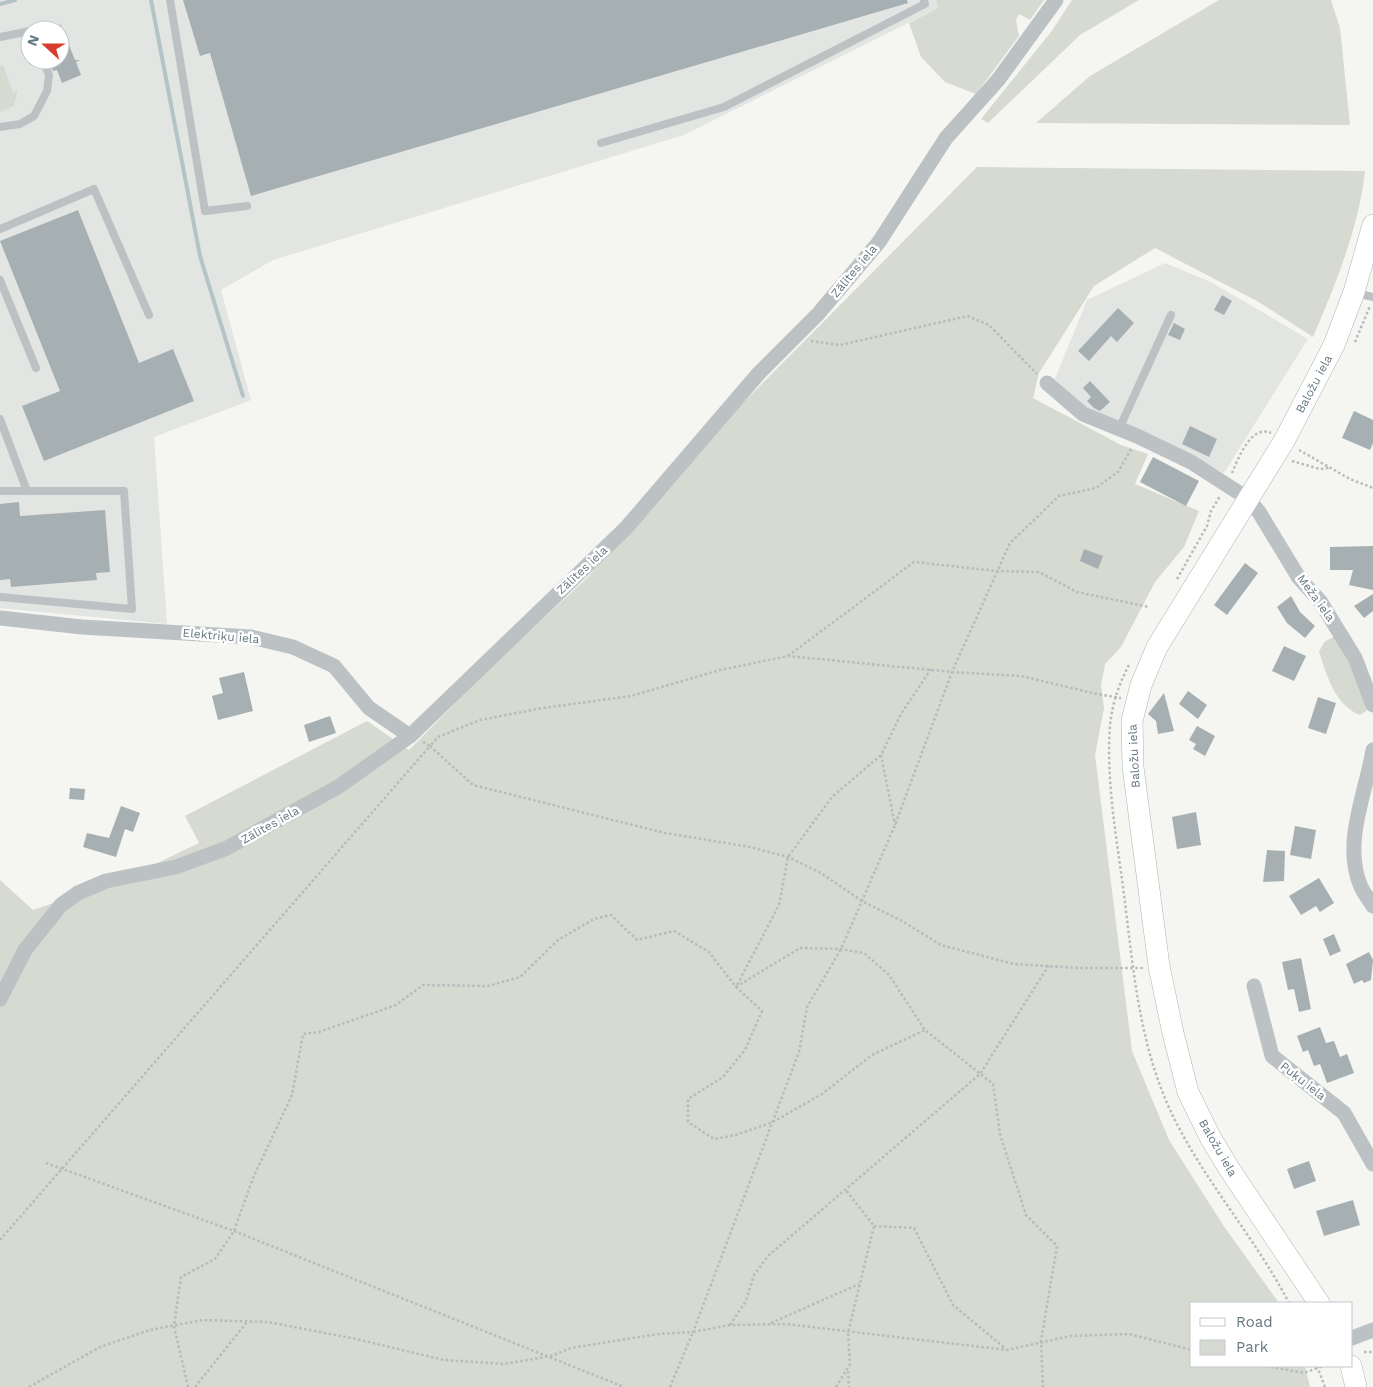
<svg xmlns="http://www.w3.org/2000/svg" width="1373" height="1387" font-family="'Work Sans',sans-serif">
	<style>
		.built { fill: #e3e5e3; fill-rule: evenodd }
		.green { fill: #d6dad1 }
		.lines { fill: none; stroke-linecap: round; stroke-linejoin: round }
		.stream { stroke: #b4c3c5; stroke-width: 4 }
		.building { fill: #a6afb2 }
		.secondary-casing { stroke: #afb6b9; stroke-width: 22 }
		.path { stroke: #b7bbbc; stroke-width: 2.5; stroke-dasharray: 2.5 2.5; stroke-linecap: butt }
		.lane { stroke: #bcc2c4; stroke-width: 8 }
		.street { stroke: #bcc2c4; stroke-width: 15 }
		.secondary { stroke: #fff; stroke-width: 21 }
		.labels { text-anchor: middle; dominant-baseline: central; stroke-width: 5; stroke-linejoin: round; paint-order: stroke }
		.street-label { font-size: 12px; fill: #667981; stroke: #fff }
	</style>
	<rect width="100%" height="100%" fill="#f5f5f2"/>
	<g class="built">
		<path d="M0,0H936L938,8L684,135L273,260L221,290L251,400L154,437L167,624L0,608ZM30,30H60V60H30Z"/>
		<polygon points="1165,263 1211,282 1308,339 1224,473 1164,443 1089,413 1055,379 1087,300"/>
	</g>
	<g class="green">
		<polygon points="936,0 1044,0 1030,20 1019,14 1016,20 1019,36 976,94 945,82 921,57 909,23 938,8"/>
		<polygon points="1072,0 1139,0 1080,35 988,123 981,119 1051,32"/>
		<polygon points="1219,0 1331,0 1340,28 1350,125 1036,123 1090,76"/>
		<polygon points="3,65 13,92 18,90 14,106 0,112 0,66"/>
		<path d="M977,167L1365,171C1359,227 1335,286 1313,337L1257,301L1155,248L1094,286L1039,373L1033,398L1121,445L1148,454L1135,484L1199,511L1184,547L1155,582L1121,647L1105,664L1101,685L1104,708L1095,755L1132,1051L1169,1140L1223,1225L1279,1303H1192V1366H1305L1310,1387H0V880L33,910L124,879L199,843L185,816L367,721L409,750L495,663L586,579L726,420Z"/>
		<path d="M1337,635L1369,709L1360,715C1335,705 1327,676 1319,652L1324,642Z"/>
	</g>
	<g class="lines">
		<g class="stream">
			<polyline points="151,0 200,256 243,396"/>
			<polyline points="0,4 15,0"/>
		</g>
	</g>
	<g class="building">
		<polygon points="183,0 907,0 908,3 251,196 210,53 200,56"/>
		<polygon points="60,23 75,60 80,60 76,62 81,75 62,83 57,70 53,71 49,60 60,60"/>
		<polygon points="78,210 139,363 173,349 194,401 44,461 22,406 60,391 0,241"/>
		<polygon points="1222,295 1232,301 1224,315 1214,310"/>
		<polygon points="1118,308 1134,323 1117,342 1111,336 1089,361 1078,351"/>
		<polygon points="1174,323 1185,329 1180,340 1168,335"/>
		<polygon points="1090,381 1110,402 1100,411 1094,408 1087,401 1091,397 1083,388"/>
		<polygon points="1354,411 1373,420 1373,443 1370,450 1342,438"/>
		<polygon points="1190,426 1217,439 1209,457 1182,444"/>
		<polygon points="1153,457 1199,481 1186,506 1140,482"/>
		<polygon points="19,502 20,516 105,510 110,572 96,573 97,580 11,587 10,579 0,580 0,504"/>
		<polygon points="1373,546 1373,590 1349,585 1353,570 1330,570 1330,547"/>
		<polygon points="1084,549 1103,556 1098,569 1080,561"/>
		<polygon points="1245,563 1258,573 1227,615 1214,605"/>
		<polygon points="1373,594 1373,611 1364,618 1354,606"/>
		<polygon points="1291,596 1300,612 1315,626 1305,638 1287,623 1277,607"/>
		<polygon points="1284,646 1306,656 1294,681 1272,671"/>
		<polygon points="244,672 253,711 218,720 212,696 223,693 219,678"/>
		<polygon points="1188,691 1207,705 1198,719 1179,704"/>
		<polygon points="1164,693 1174,731 1158,734 1156,721 1148,714"/>
		<polygon points="1318,697 1336,703 1326,734 1308,728"/>
		<polygon points="330,716 336,733 309,742 304,725"/>
		<polygon points="1197,726 1215,736 1205,756 1193,749 1196,744 1189,740"/>
		<polygon points="70,788 85,789 84,800 69,799"/>
		<polygon points="121,806 140,813 133,832 125,829 116,857 83,847 87,833 109,838"/>
		<polygon points="1196,812 1201,845 1177,849 1172,817"/>
		<polygon points="1295,826 1316,830 1311,859 1290,855"/>
		<polygon points="1267,850 1285,851 1284,881 1263,882"/>
		<polygon points="1319,878 1334,903 1320,912 1316,906 1301,915 1289,896"/>
		<polygon points="1334,934 1341,951 1330,956 1323,939"/>
		<polygon points="1369,952 1373,960 1371,980 1364,983 1362,980 1354,984 1346,964"/>
		<polygon points="1301,958 1311,1009 1299,1012 1294,989 1288,990 1282,962"/>
		<polygon points="1320,1027 1326,1043 1334,1041 1340,1057 1347,1054 1354,1073 1327,1083 1320,1064 1314,1066 1308,1050 1303,1052 1297,1036"/>
		<polygon points="1309,1161 1316,1181 1294,1189 1287,1169"/>
		<polygon points="1353,1200 1360,1225 1324,1236 1316,1211"/>
	</g>
	<g class="lines">
		<defs>
			<g id="secondary">
				<polyline points="1319,1303 1230,1170 1210,1137 1188,1092 1173,1033 1159,966 1133,767 1132,721 1141,685 1157,647 1284,441 1334,345 1354,292 1373,225"/>
				<polyline points="1351,1366 1356,1387"/>
			</g>
		</defs>
		<use href="#secondary" class="secondary-casing"/>
		<g class="path">
			<polyline points="811,341 840,345 968,316 989,325 1037,374"/>
			<polyline points="1355,342 1370,306"/>
			<polyline points="1299,450 1350,479 1373,488"/>
			<polyline points="1292,461 1320,469 1329,468"/>
			<path d="M1232,473C1238,459 1251,424 1271,433"/>
			<polyline points="1177,579 1207,526 1211,511 1220,496"/>
			<polyline points="788,656 914,562 997,571 1039,572 1077,592 1149,607"/>
			<path d="M1129,665C1119,684 1112,704 1110,726C1106,779 1116,834 1123,887C1133,964 1138,1043 1172,1114C1204,1181 1255,1237 1289,1303"/>
			<polyline points="931,669 901,714 881,755 832,797 788,857 779,905 736,987 800,948 841,949 864,953 889,975 925,1030 993,1084 1000,1134 1026,1215 1057,1246 1041,1341 1043,1387"/>
			<polyline points="423,742 430,746 438,737 480,720 543,708 631,696 720,670 788,656 952,672 1021,676 1097,694 1121,698"/>
			<polyline points="881,755 895,825"/>
			<polyline points="46,1163 234,1231 624,1387"/>
			<polyline points="874,1226 914,1228 953,1305 1006,1349"/>
			<polyline points="0,1240 430,746 473,785 665,833 750,847 788,857 821,873 862,901 902,921 941,945 1014,964 1078,968 1143,968"/>
			<polyline points="771,1323 859,1284"/>
			<polyline points="730,1325 746,1301 754,1275 768,1256 980,1074 1049,965"/>
			<polyline points="1364,1352 1373,1352"/>
			<polyline points="1266,1366 1304,1373 1323,1366"/>
			<polyline points="1317,1366 1325,1387"/>
			<polyline points="848,1371 849,1387"/>
			<polyline points="29,1387 100,1347 150,1330 203,1320 268,1322 356,1339 444,1360 504,1364 551,1356 571,1348 658,1334 693,1332 799,1052 807,1007 841,949 895,825 952,672 1010,543 1059,496 1096,488 1118,472 1131,449"/>
			<polyline points="188,1387 174,1326 181,1277 215,1259 234,1231 253,1178 292,1095 303,1034 319,1032 396,1005 423,985 488,986 520,977 558,940 594,919 611,915 637,940 674,931 709,952 736,987 762,1011 745,1050 723,1077 688,1099 688,1122 714,1139 736,1135 773,1122 822,1094 872,1055 925,1030"/>
			<polyline points="195,1387 247,1322"/>
			<polyline points="670,1387 693,1332 730,1325 786,1324 1007,1350 1070,1336 1129,1334 1192,1350"/>
			<polyline points="836,1387 850,1364 848,1333 874,1226 845,1189"/>
		</g>
		<g class="lane">
			<polyline points="170,0 205,211 247,206"/>
			<polyline points="0,37 30,31"/>
			<polyline points="0,127 20,124 34,116 47,91 49,75 43,60"/>
			<polyline points="601,143 724,107 925,4 924,0"/>
			<polyline points="0,229 94,189 149,315"/>
			<polyline points="0,280 36,368"/>
			<polyline points="1356,293 1373,297"/>
			<polyline points="0,419 27,491"/>
			<polyline points="1119,429 1171,315"/>
			<polyline points="0,491 124,491 132,609 0,597"/>
		</g>
		<g class="street">
			<polyline points="1047,383 1083,414 1137,436 1191,462 1247,498 1259,512 1299,578 1320,601 1355,658 1373,705"/>
			<polyline points="0,618 82,627 251,637 293,647 334,666 369,708 410,736"/>
			<path d="M1373,750C1366,793 1342,844 1361,887C1364,893 1369,900 1373,906"/>
			<polyline points="1254,986 1272,1056 1344,1113 1373,1164"/>
			<polyline points="0,999 25,950 61,905 78,893 106,881 176,867 227,848 338,787 410,736 626,528 759,373 818,314 879,242 946,138 998,80 1056,0"/>
			<polyline points="1352,1338 1373,1330"/>
		</g>
		<use href="#secondary" class="secondary"/>
	</g>
	<g class="labels">
		<g class="street-label">
			<text transform="translate(854 271) rotate(-50)">Zālītes iela</text>
			<text transform="translate(1314 384) rotate(-62)">Baložu iela</text>
			<text transform="translate(582 570) rotate(-43)">Zālītes iela</text>
			<text transform="translate(1316 598) rotate(54)">Meža iela</text>
			<text transform="translate(221 636) rotate(5)">Elektriķu iela</text>
			<text transform="translate(1134 756) rotate(-93)">Baložu iela</text>
			<text transform="translate(270 825) rotate(-29)">Zālītes iela</text>
			<text transform="translate(1303 1081) rotate(38)">Puķu iela</text>
			<text transform="translate(1218 1148) rotate(60)">Baložu iela</text>
		</g>
	</g>
	<rect x="1190" y="1302" width="162" height="65" fill="#ffffff" stroke="#c2c9cd"/>
	<rect x="1200" y="1318" width="25" height="8" fill="#ffffff" stroke="#c2c9cd"/>
	<text x="1236" y="1327" font-size="15" fill="#667981">Road</text>
	<rect x="1200" y="1340" width="25" height="15" fill="#d6dad1" stroke="#c2c9cd"/>
	<text x="1236" y="1352" font-size="15" fill="#667981">Park</text>
	<g transform="translate(45 45) rotate(291)"><circle r="24" fill="#ffffff" stroke="#c2c9cd"/>
	<path d="M0-4L9 19L0 12L-9 19Z" fill="#d83c2f"/>
	<text y="-8" font-size="14" font-weight="bold" text-anchor="middle" fill="#667981">N</text>
	</g>
</svg>
